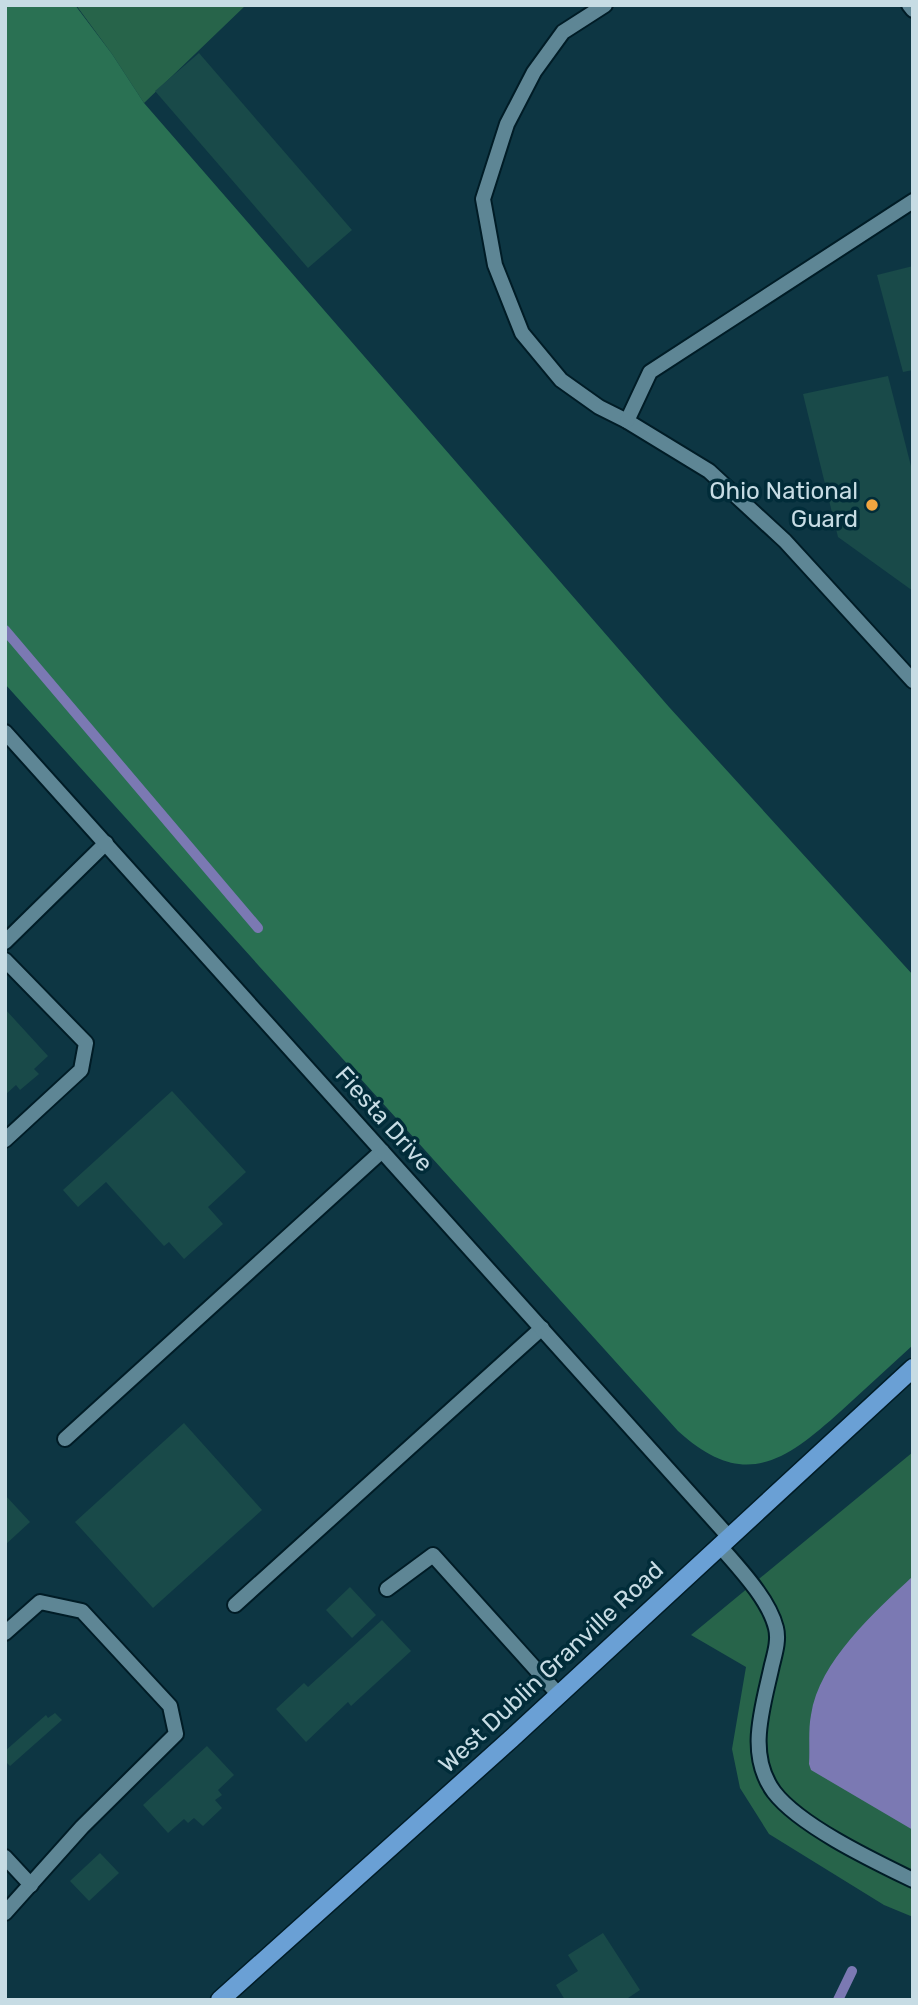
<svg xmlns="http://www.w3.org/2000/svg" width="918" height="2005" font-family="Rubik,sans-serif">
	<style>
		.green { fill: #27644a }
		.forest { fill: #2a7153 }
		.water { fill: #7b79b3 }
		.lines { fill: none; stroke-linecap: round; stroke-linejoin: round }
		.stream { stroke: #7b79b3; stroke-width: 10 }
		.building { fill: #194a49 }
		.service-casing { stroke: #001c26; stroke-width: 18 }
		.minor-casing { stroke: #001c26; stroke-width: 18 }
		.primary-casing { stroke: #001c26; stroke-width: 21 }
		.service { stroke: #5e8695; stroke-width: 14 }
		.minor { stroke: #5e8695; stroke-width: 14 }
		.primary { stroke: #6aa0d5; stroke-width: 18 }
		.poi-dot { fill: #f1a540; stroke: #012c39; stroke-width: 2.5 }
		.labels { text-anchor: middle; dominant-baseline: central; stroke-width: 7; stroke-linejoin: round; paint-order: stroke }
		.poi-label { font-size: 24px; fill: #c7dce4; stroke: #012c39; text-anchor: end }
		.street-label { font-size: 24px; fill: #c7dce4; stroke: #012c39 }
	</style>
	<rect width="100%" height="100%" fill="#0d3643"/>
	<g class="green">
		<polygon points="76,5 246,5 144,103 112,54"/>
		<polygon points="913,1452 913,1917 884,1905 769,1834 740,1788 732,1749 746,1667 691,1635"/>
	</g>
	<path class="forest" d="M5,5H75L112,54L144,103L669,707L913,975V1345C889,1367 865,1389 841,1411C784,1462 744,1491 678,1431L5,684Z"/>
	<path class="water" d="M913,1576V1830L811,1770L809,1764C810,1748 808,1730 811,1715C819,1661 875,1612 913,1576Z"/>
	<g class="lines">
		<g class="stream">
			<polyline points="5,630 258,928"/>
			<polyline points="838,2000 852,1971"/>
		</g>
	</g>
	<g class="building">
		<polygon points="199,53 352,230 308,268 155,91"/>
		<polygon points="913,266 913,370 903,372 877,275"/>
		<polygon points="888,376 913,474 913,591 838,537 803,394"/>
		<polygon points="5,1009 48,1056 34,1069 39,1074 20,1090 16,1085 5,1095"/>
		<polygon points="172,1091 246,1172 208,1207 223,1224 184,1259 169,1242 164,1246 106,1182 78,1207 63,1190"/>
		<polygon points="184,1423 262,1510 153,1608 75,1522"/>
		<polygon points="5,1495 30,1522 5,1545"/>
		<polygon points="350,1587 376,1615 352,1638 326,1610"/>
		<polygon points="382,1620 411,1651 351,1706 348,1702 306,1742 276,1709 304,1683 308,1687"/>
		<polygon points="55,1713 62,1720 10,1766 5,1761 5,1751 46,1715 48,1718"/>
		<polygon points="207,1746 234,1775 218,1790 222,1795 215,1800 222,1808 203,1826 194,1818 188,1823 184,1819 168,1833 143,1805"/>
		<polygon points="100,1853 119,1873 89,1901 70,1881"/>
		<polygon points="603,1933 640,1990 625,2000 565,2000 556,1985 578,1971 568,1955"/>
	</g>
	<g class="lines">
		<defs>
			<g id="service">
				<polyline points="605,5 563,32 534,72 507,124 483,199 495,265 522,333 561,380 599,407 627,421 709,471 785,541 913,681"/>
				<polyline points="909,5 913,10"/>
				<polyline points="627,421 650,372 913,201"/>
				<polyline points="5,942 106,843"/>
				<polyline points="5,960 86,1043 81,1070 5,1140"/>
				<polyline points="65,1439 382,1151"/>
				<polyline points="387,1589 433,1555 559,1695"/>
				<polyline points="235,1605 542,1328"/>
				<polyline points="5,1633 40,1602 82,1611 170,1706 176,1734 82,1827 5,1913"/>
				<polyline points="5,1857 31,1885"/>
			</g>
			<g id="minor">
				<polyline points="5,732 729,1537"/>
				<path d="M719,1545C738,1567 769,1599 776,1628C779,1640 775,1653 772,1665C763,1707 746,1754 774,1792C800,1826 874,1861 913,1880"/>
			</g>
			<polyline id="primary" points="220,2000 511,1739 913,1368"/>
		</defs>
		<use href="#service" class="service-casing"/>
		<use href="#minor" class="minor-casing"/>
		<use href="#primary" class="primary-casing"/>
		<use href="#service" class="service"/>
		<use href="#minor" class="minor"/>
		<use href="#primary" class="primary"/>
	</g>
	<circle class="poi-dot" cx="872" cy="505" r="7"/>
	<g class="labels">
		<g class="poi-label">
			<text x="858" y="491">Ohio National<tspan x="858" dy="28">Guard</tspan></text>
		</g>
		<g class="street-label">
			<text transform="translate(384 1119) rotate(48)">Fiesta Drive</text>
			<text transform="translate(551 1667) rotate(-43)">West Dublin Granville Road</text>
		</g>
	</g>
	<rect width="918" height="2005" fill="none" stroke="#c7dce4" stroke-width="14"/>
</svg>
